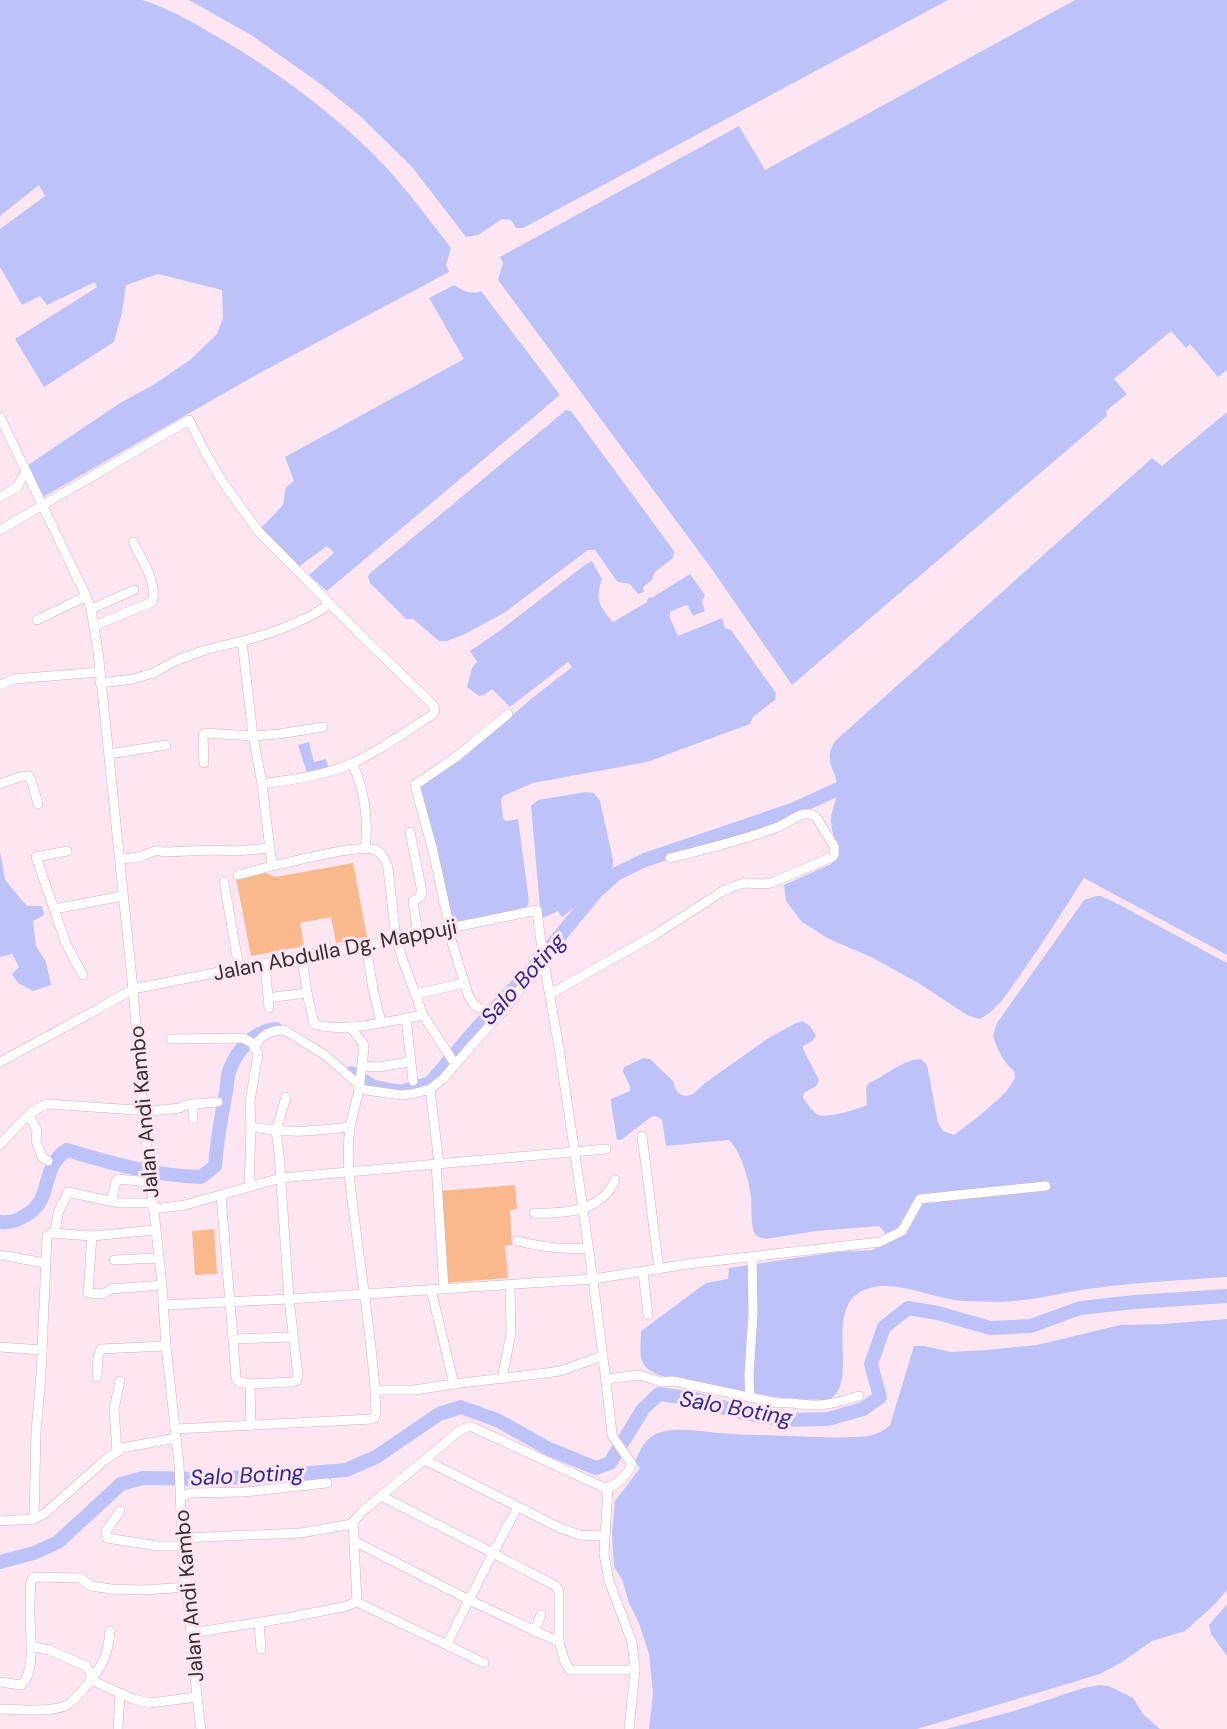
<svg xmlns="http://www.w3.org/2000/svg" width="1227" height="1729" font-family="'DM Sans',sans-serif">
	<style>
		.green { fill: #fab98d }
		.water { fill: #bdc3f8 }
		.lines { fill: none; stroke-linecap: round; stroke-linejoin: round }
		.river { stroke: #bdc3f8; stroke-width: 14 }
		.minor-casing { stroke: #d3aec0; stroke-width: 10 }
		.minor { stroke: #fff; stroke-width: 9 }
		.labels { text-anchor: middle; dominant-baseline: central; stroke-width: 6; stroke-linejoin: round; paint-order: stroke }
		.street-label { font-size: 21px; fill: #392b32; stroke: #fde6f1 }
		.water-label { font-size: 22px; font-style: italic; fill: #312788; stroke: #fde6f1 }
	</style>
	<rect width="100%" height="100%" fill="#fde6f1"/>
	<g class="green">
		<polygon points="353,863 367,937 336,943 331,917 300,923 304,946 251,956 236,878 265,873 276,877"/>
		<polygon points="515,1185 517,1209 510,1210 512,1245 505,1246 508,1278 445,1283 439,1191"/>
		<polygon points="214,1229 217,1274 195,1275 192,1231"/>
	</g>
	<g class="water">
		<path d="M0,0H142C169,8 192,22 216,36C267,65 324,106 366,147C398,177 424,213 451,248L446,265L449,272L256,375L43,497L28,465L120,403L153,385L190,360L217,334L223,318L222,290L158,274L126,285L122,313L114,342L44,387L15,339L97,287L95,282L47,305L40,296L22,305L0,267V229L45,196L39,185L0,216Z"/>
		<polygon points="189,0 948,0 523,228 516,228 511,220 502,219 478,235 466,237 412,167 360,116 319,83 251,35"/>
		<polygon points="1075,0 1227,0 1227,370 1218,377 1190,344 1186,348 1171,331 1114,379 1127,394 1106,411 1107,416 792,685 711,568 498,280 503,263 500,257 739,126 765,170"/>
		<path d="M454,285C463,291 471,295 481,291L560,395L327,591L309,575L334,553L327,546L298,567L259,530L283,505L286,487L294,481L285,457L464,359L429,298Z"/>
		<polygon points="566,410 571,411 674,551 673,558 655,572 652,580 643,587 644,592 638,594 630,584 618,582 616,580 595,550 588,550 504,613 465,634 447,641 439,641 413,619 406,619 370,583 368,577 369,574"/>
		<path d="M1227,412V955L1084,878C1064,909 1044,941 1023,971C1011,988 998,1010 980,1019L967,1015L920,984L871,957L829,939L802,922L786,901L784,885L831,864C843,852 832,837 831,823C830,812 837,802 837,791C839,770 821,764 835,741L1152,458L1162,466Z"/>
		<path d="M592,561L602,579C595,598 599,607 613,622L647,602L648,598L653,597L690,574L705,595L702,601L705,611L693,616L688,606L686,605L670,612V618L678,636L722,618L725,628L731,630L776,693L775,700L753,717L750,724L647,762L533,783L503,796L501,801L503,818L506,821L518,819L529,901L527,907L522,910L464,922L453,921L452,920L419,787L468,753L531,699L572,667L568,662L510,707L492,689L484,695L479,696L467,687L472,668L477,662L470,651L502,629L586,564Z"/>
		<polygon points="309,742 314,762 326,759 328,767 308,776 298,745"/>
		<path d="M586,792L594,793L600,801L613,860V866C599,885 582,903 562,917L558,911L541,919L531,806L538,800Z"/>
		<polygon points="0,852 5,880 27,906 42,906 44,915 33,921 36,946 46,962 51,985 33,991 18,983 12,974 19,967 12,954 0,957"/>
		<path d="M1096,896H1101L1120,905L1227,963V1277C1183,1280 1139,1282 1095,1288C1068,1291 1042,1299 1014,1301C998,1303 981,1301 964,1301C933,1300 891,1276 862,1291C822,1311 862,1387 827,1400L786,1399L661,1376C635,1366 641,1354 641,1331L706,1283L728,1279L729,1268L836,1252L872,1250L891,1240L879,1226L817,1231L765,1239C761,1238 759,1238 756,1235C750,1228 752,1207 751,1197C749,1181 741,1151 729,1140L666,1146L662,1120L656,1116L651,1117L621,1140H617L611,1103V1099L630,1091V1086L623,1072L624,1067L643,1058L650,1059L673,1081L676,1090L681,1095L687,1096L693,1094L705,1083L767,1039L794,1024L802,1021L810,1026L816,1036L812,1041L803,1046V1049L819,1080L816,1086L804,1093L803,1098C807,1103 813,1113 819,1115C829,1118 858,1109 867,1105L866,1087L869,1083C886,1076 901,1060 921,1059L927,1065L938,1123L943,1131L954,1135L978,1117L1005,1093L1011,1085L1015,1078L1014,1071C1004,1063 996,1048 993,1035L997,1023L1084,900Z"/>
		<path d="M1227,1319V1590L1213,1606L1185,1631L1152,1641L1122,1662L1100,1674L917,1729H649L653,1694L649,1654L639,1623L629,1603L622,1579L614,1567L612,1533L615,1501L640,1468L635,1461C640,1451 644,1440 654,1435C671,1426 699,1431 718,1433C742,1435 767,1435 791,1436C813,1437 835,1438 856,1437C868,1437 881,1434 890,1425L914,1346H925L951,1352L986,1350L1037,1345L1120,1325L1163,1324Z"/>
		<polygon points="1227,1604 1227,1656 1211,1634 1209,1625"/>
		<polygon points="1100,1685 1109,1686 1133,1698 1144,1715 1160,1729 946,1729 1014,1711 1083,1688"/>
	</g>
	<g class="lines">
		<g class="river">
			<polyline points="351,1073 374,1087 401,1092 430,1083 476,1029 534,967 597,891 616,874 645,860 792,810 838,789"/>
			<path d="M0,1222C11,1223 16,1221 26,1215C54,1200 39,1168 67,1150C110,1163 156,1176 201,1177L215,1166C217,1141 221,1117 226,1092C227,1085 227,1076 230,1069C237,1049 255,1031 276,1029"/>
			<polyline points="0,1562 34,1553 58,1542 121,1484 143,1478 200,1479 272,1476 346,1470 376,1457 439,1414 461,1407 497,1420 549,1449 596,1468 610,1463 643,1409 659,1394 695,1399 735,1411 783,1420 828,1419 863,1409 880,1397 871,1364 884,1327 908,1308 938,1313 990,1328 1031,1326 1080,1308 1135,1302 1227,1296"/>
		</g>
		<defs>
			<g id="minor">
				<polyline points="0,417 86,596 91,609 98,651 112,786 133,989 143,1110 162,1285 166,1346 179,1464 182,1538 197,1697 201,1729"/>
				<polyline points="0,497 17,487 23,476 27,473"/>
				<path d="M0,530L189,420L205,452L224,484L259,532L362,636L433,705L435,711L432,715C405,732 378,752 348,765C321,776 291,780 262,784L253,736L242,641L205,650L180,659L153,673L133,679L100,683"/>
				<polyline points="91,609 134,590"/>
				<polyline points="37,620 86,596"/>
				<path d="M94,626L152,602C159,585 141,558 133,542"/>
				<path d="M242,641C274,633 303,622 330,604"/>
				<polyline points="0,685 14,679 100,672"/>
				<polyline points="109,754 166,745"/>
				<polyline points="204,763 203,736 205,733 253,736 279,734 323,727"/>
				<path d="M352,763C364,788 369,820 365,848"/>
				<polyline points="0,784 22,776 28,776 31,779 38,804"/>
				<path d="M262,784L272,866C292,862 360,843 375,850C383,853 386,861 388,868L396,939L403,961L423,1015L455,1064"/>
				<polyline points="410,832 422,892 421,896 413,901 418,935"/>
				<polyline points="67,851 36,857 54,909 123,896"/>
				<path d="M120,859C128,858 138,858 145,855C153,852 155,849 164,852L213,850L236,851L270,848"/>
				<polyline points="238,875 272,866"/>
				<polyline points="224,882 239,968"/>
				<polyline points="54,909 66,944 83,975"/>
				<polyline points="450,929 433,851 415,785 456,757 508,714"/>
				<polyline points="448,930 469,997 475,1006 479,1008"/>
				<polyline points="366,946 373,989 381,1022"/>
				<polyline points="302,958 307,993"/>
				<polyline points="265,964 269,1008"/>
				<polyline points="416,994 464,983"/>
				<path d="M550,994L653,936L723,891C730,888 738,884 746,883C755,883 762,885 771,883L832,857L834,855V846L816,817C805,807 790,822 778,827C743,840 706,849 670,858"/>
				<path d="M274,997L307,993L314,1024C343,1034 393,1020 423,1015"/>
				<polyline points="406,1018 413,1081"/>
				<polyline points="350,1027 363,1043 364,1048 359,1089 350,1127"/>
				<polyline points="171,1039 243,1038 252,1043 258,1054 250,1101 251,1127 249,1187"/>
				<path d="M254,1048C261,1034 270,1031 284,1030L325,1055L359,1085"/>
				<path d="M0,1062L98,1009L133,989L239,968L364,946L537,910C542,958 552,1006 560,1054C579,1180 598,1307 612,1434L613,1437L632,1464C628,1474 616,1487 605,1488L472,1427H467L458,1432L364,1510L353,1522L357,1602L343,1607L286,1618L192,1633"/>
				<polyline points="361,1066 378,1067 410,1062"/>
				<polyline points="359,1089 401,1095 412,1094 430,1089 443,1079 472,1045 503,1011 527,981 545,966"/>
				<polyline points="430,1089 439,1164"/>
				<polyline points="29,1116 37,1130 36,1140 42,1157 48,1161"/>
				<polyline points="193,1119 193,1104"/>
				<path d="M251,1127C288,1134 314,1131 350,1127C345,1161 352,1197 356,1231C363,1284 371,1337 375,1390H414L454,1384L431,1290"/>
				<polyline points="642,1136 659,1269"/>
				<path d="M0,1145C11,1133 31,1108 48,1104L150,1111L180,1108L185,1105L218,1102"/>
				<polyline points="436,1164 444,1289"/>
				<polyline points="221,1196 233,1339 293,1337"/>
				<polyline points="111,1201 116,1182 118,1179 150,1182"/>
				<polyline points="153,1209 185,1205 281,1178 606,1149"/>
				<path d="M534,1213C563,1214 602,1212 615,1180"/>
				<polyline points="55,1233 58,1213 68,1192 119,1203 152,1203"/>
				<polyline points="92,1236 88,1293 103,1294 111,1289 162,1285"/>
				<path d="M517,1241C541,1247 563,1250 588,1248"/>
				<polyline points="0,1255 45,1263"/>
				<polyline points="114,1260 159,1258"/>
				<polyline points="643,1272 648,1315"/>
				<polyline points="164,1305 289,1299 593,1279 695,1263 880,1242 902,1231 920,1199 1046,1186"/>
				<polyline points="233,1339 236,1378 239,1382 250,1384"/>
				<polyline points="0,1347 42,1350"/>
				<polyline points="97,1377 98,1357 101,1349 166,1346"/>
				<polyline points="502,1379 511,1333 510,1285"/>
				<path d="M605,1379L640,1375L661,1382L673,1381L777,1403C791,1402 803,1405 816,1405C831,1405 845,1400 859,1396"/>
				<polyline points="454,1384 546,1373 560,1371 602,1356"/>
				<polyline points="750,1398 749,1375 753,1313 752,1257"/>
				<polyline points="251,1425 250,1384 292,1382 297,1380 298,1376 289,1299 279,1153 276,1131 286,1097"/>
				<polyline points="175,1429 372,1419 374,1418 376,1412 375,1390"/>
				<polyline points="117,1452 114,1409 120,1381"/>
				<polyline points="425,1460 560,1528 580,1535 604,1536"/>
				<polyline points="608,1488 604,1554 609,1581 632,1642 635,1670 629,1729"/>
				<polyline points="181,1497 190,1493 244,1492 327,1483"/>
				<polyline points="517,1508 493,1553 556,1586 559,1592 559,1642"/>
				<polyline points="120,1511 106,1531 107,1538 158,1546 183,1546"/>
				<polyline points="34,1519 36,1432 41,1374 47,1236 51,1233 92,1236 155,1230"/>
				<polyline points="0,1521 34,1519 44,1514 105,1460 122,1448 176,1438"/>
				<polyline points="182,1538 300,1533 352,1524"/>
				<polyline points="354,1541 469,1600 493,1553 381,1496"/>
				<polyline points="357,1602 484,1663"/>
				<polyline points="259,1623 261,1649"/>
				<polyline points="534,1632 541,1615"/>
				<polyline points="447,1644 469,1600 559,1642 565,1662 570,1670 635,1670"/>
				<path d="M31,1646L49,1650L86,1666L91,1675V1680C104,1663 108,1653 110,1631"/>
				<path d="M0,1682L21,1685C36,1673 30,1633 30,1615C30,1604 30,1593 31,1581L33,1577L80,1578L91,1586L111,1589L143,1590L188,1587"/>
				<path d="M0,1709C18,1709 52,1713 67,1705C76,1700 84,1688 91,1680L133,1699L150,1703L197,1697"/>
				<polyline points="118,1729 120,1694"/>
			</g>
		</defs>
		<use href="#minor" class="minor-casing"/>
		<use href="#minor" class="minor"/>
	</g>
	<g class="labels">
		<g class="street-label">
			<text transform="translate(335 950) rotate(-11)">Jalan Abdulla Dg. Mappuji</text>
			<text transform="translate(144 1112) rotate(-95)">Jalan Andi Kambo</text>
			<text transform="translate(189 1596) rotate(-95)">Jalan Andi Kambo</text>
		</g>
		<g class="water-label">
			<text transform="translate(523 979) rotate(-48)">Salo Boting</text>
			<text transform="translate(736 1408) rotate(10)">Salo Boting</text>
			<text transform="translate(247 1475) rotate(-3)">Salo Boting</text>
		</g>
	</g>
</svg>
